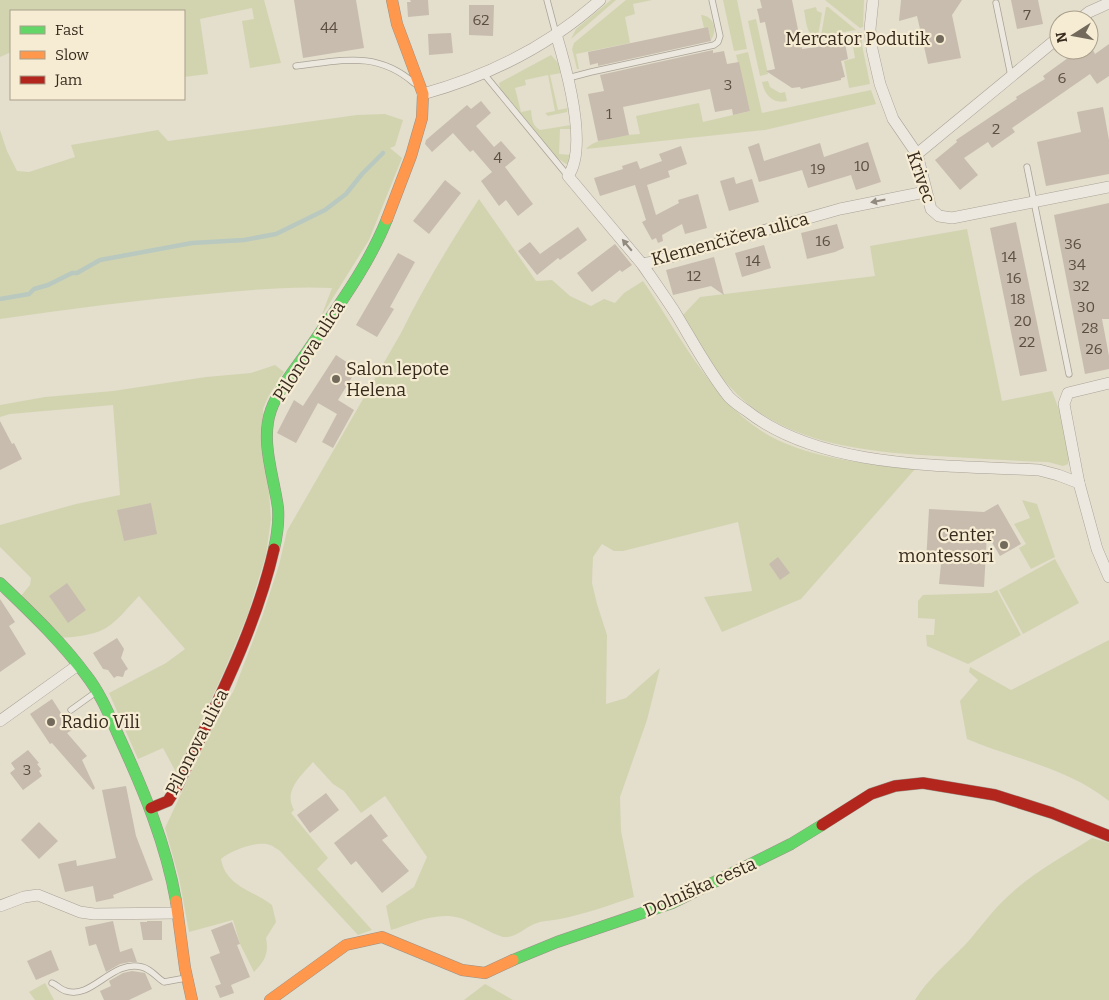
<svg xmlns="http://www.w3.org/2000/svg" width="1109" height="1000" font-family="Bitter,serif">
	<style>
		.green { fill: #d2d4b0 }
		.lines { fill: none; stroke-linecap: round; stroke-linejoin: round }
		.stream { stroke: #b9c9bf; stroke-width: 4.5 }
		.building { fill: #c8bcae }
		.lane-casing { stroke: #a9a396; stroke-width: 7 }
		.street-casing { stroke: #a9a396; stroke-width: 12 }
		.fast-casing { stroke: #999286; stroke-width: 12 }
		.slow-casing { stroke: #999286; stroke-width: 12 }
		.jam-casing { stroke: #999286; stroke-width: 12 }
		.lane { stroke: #ece8df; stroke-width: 5.5 }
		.street { stroke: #ece8df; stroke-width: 11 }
		.fast { stroke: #63d668; stroke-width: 11 }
		.slow { stroke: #ff974d; stroke-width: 11 }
		.jam { stroke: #b3261e; stroke-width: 11 }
		.oneway { fill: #928a7e }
		.poi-dot { fill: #746a5b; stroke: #f5ecd3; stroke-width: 2 }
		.labels { text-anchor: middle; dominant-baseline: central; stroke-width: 4.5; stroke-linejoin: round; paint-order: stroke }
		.number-label { font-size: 15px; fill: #5c4f42 }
		.poi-label { font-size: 18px; fill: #382b1e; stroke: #f5ecd3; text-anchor: end }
		.street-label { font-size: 18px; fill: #382b1e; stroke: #f5ecd3 }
	</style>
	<rect width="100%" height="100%" fill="#e4decd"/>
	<g class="green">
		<polygon points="0,0 264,0 281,63 250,68 242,21 254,19 252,8 200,19 208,74 184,77 184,11 11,11 11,52 0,57"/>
		<polygon points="611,0 616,0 571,39 576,29"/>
		<polygon points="626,0 652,0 633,4 635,14 625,17 630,43 576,54 579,69 577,69 572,49 574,43"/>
		<polygon points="723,0 737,0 747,49 734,51"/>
		<polygon points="825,0 864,0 863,27 860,28"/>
		<path d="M816,7L817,11L822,13L818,36C806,38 806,19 804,10Z"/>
		<polygon points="826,7 828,7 856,30 821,36"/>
		<path d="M701,15C714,16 718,30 711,40L708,27L704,28Z"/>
		<polygon points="756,19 768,74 760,76 748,21"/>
		<polygon points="862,32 862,45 870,84 849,88 844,61 855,58 852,41 846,41 845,35"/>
		<path d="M748,52L762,113L871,90L876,104L765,130L586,149C595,138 625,135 640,134L636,116L699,103L703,122L750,111L736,55Z"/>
		<path d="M551,55L558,63L561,73L550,75L558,110L568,108L567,112L548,116L545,113L555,111L548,75L525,80L526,85L515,88L521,112L531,110C532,118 532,126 540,130L571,125L573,129H560L559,154L571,155L569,163L566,164L556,157L500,88L499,83Z"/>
		<path d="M768,81L770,87L780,93L785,92L787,101C773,104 765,96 762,82Z"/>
		<path d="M385,114L403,120L395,146L390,148L402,158L369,240L321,317L332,288C291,286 249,290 207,294C138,300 69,309 0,319V130L7,151L17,171L29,172L75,157L71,145L158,130L168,141L357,115Z"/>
		<path d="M479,199L536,281L552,280L570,296L591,306L604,299L615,303L624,293L643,281C676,329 711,398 760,430C799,457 868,465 915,469L801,599L722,632L704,597L752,591L738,522L623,551H614L602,544L593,557L592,583L597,604L607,635L606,704L626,698L660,668L647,720L620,797L621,831L634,897C610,905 585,914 560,919C552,921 545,920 537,923C524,927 518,938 503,937C488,932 475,923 460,918C437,911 413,923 391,930L386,906L414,887L427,857L385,796L361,813L344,791L333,784L313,762C301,776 283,791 294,810L291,813L328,858L317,869L372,930L358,935L280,851C277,849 273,846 270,845C257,840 230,851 221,859C226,887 253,890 272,905L276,922L266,938C269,953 265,961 254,972L240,944L233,920L189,932L179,878L165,828L210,732L234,690L262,617L279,565L287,531L401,333C424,286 451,242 479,199Z"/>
		<path d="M967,229L1002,401L1052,391C1059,410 1073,443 1068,464L1063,466L1048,462C1016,461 985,459 953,457C878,453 785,448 731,388C711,367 697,341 682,316L700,297L875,276L870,246Z"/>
		<path d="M275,365L284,372L268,397L263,409L271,519L266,555L248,614L225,669L177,774L163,748L138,759L109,693L166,663L185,649L139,596C128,607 115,625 100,631C87,636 73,637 60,638L20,597L30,585L31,578L0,547V525L76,504L120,495L113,405L10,414L0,417V405L45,397L113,391L206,377L251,373Z"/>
		<polygon points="1022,500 1037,504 1055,557 1031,569 1019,548 1026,544 1014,524 1030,518"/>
		<polygon points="1055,559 1079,603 1023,634 999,590"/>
		<polygon points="997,590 1021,635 968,664 927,646 926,635 934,635 935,619 918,618 918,601 923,595 991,593"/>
		<path d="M1109,640V801C1068,768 1014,759 967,739L960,701L978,680L969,672L970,667L1011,690Z"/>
		<path d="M1092,838L1109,843V1000H915C928,979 947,963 964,946C977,932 988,916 1002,902C1028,875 1061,858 1092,838Z"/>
		<polygon points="45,983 54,1000 35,1000 29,992"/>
		<polygon points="485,984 513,1000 464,1000"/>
	</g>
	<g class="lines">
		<polyline class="stream" points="0,299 29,294 34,289 48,285 72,273 77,273 100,260 192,243 244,240 276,234 325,210 346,194 362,174 383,153"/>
	</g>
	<g class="building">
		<polygon points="294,0 356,0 364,48 303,58"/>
		<polygon points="410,0 428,0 429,15 408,17 407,2 411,2"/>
		<polygon points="760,0 792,0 802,49 845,43 848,59 841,61 845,77 841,78 841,80 801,89 800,87 792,88 766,71 775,69 765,22 760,23 759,17 757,9 762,8"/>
		<polygon points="901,0 962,0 952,15 961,58 928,64 917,16 899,21"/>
		<polygon points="1011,0 1038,0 1043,24 1017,29"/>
		<polygon points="469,5 494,5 493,36 469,35"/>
		<polygon points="708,27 711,41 598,66 598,63 590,65 588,52"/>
		<polygon points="451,33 453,53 429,55 428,34"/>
		<polygon points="1109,44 1109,76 1097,84 1090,74 1012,128 1015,132 992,148 988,142 964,158 978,175 960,190 935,160 957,142 956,140 1017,99 1016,97 1045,79 1043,76 1079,50 1093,50 1095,54"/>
		<polygon points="713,50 713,53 724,51 727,64 739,62 750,111 733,115 732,109 715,112 710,89 623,107 629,135 598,141 588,94 604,91 600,75"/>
		<polygon points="481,101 491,113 476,126 494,147 501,141 516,158 505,167 533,204 518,216 506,200 499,206 481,181 492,172 473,150 470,152 453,133 432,152 425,144 426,140 467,105 471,109"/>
		<polygon points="1103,107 1109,140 1109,174 1046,186 1037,142 1081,132 1077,112"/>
		<polygon points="868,142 881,182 856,190 851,175 808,188 802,170 759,182 748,147 759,143 764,161 820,143 824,157"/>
		<polygon points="681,146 687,164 668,171 670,177 647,185 656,215 679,203 678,200 698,194 707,228 685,234 682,224 662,235 663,241 658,243 656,238 652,240 642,222 646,220 635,185 600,196 594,178 623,169 622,166 637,161 640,169 662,161 659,154"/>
		<polygon points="734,177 736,184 752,179 759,202 729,211 720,181"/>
		<polygon points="445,180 461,193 429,234 413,221"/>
		<polygon points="1109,203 1109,319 1102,319 1109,356 1109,369 1085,374 1054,215"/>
		<polygon points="1016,222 1047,371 1020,376 990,228"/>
		<polygon points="837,224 844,248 835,252 807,259 801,233"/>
		<polygon points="578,227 587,240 560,260 558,258 537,275 518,251 530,242 540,254"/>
		<polygon points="615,244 632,265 622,272 620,270 592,292 577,273"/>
		<polygon points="764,245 771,268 742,277 735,253"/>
		<polygon points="398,253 415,262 390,307 394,309 377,337 356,325"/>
		<polygon points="714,257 724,295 711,286 673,295 666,270"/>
		<polygon points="336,355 357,369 338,400 354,410 333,448 322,442 337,414 318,403 296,443 277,433 294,400 303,406"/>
		<polygon points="0,421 12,444 14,443 22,459 0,470"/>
		<polygon points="151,503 157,534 124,541 117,510"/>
		<polygon points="998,504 1021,544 1000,556 987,534 984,587 939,584 941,564 926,563 929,509 984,512"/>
		<polygon points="778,557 790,573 780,580 769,564"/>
		<polygon points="67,583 86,610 68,623 49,596"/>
		<polygon points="0,599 15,622 9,626 26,654 0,672"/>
		<polygon points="117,638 124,649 121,658 128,669 125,671 123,677 117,676 114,678 108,670 103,669 93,653"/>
		<polygon points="52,699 72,730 67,733 87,756 82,760 95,788 93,790 52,743 50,744 30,714"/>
		<polygon points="28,750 39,763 37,764 41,769 39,771 42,776 23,790 10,773 15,769 11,763"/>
		<polygon points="126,786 136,836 153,880 113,895 114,898 96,902 93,886 65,892 58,864 76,860 77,866 116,858 102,790"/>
		<polygon points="326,793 339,810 310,833 297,815"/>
		<polygon points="371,814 388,836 382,840 409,871 382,893 356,861 351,865 334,843"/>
		<polygon points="39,822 58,841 39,859 21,840"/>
		<polygon points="113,921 120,952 132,948 137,962 130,962 120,964 106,972 96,944 89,946 85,927"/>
		<polygon points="147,921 162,921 162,940 143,940 140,922 147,922"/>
		<polygon points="232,922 240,944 237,945 250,977 231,985 234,993 220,998 215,986 221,984 210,957 220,953 211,930"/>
		<polygon points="51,950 59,970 36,980 27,961"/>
		<polygon points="132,971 145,973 152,989 129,1000 104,1000 100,991 111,986 109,981 123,973"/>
	</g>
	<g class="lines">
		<defs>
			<g id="lane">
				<polyline points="547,0 556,34"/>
				<polyline points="996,3 1011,76"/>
				<path d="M296,66C342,61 376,50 414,83"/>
				<polyline points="484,74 568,176"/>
				<polyline points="568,78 591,72 714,45 718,42 720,36 712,0"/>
				<polyline points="1027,167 1069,374"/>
				<polyline points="71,710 96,692"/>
				<path d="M52,983C57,985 61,990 66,991C92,1000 112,959 142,967C151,969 157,978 164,982L186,978"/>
			</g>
			<g id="street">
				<polyline points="873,0 870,29 872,49 880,84 893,119 917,154 931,209 939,216 952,218 1109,187"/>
				<polyline points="1079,20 1089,12 1109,3"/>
				<path d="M556,34C566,67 589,147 568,176L642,264L653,262L840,209L925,192"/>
				<path d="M423,94C488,76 549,46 600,0"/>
				<polyline points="917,154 1059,37"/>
				<path d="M642,264C653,280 665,297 676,314C693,342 708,371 729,397C734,402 741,407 747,411C822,470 948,465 1039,470L1058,475L1079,483"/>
				<polyline points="1109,383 1068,393 1064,404 1079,483 1097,549 1109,577"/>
				<polyline points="0,721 78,665"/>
				<polyline points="0,906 24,897 38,895 80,912 94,914 177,913"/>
			</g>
			<g id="fast">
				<path d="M274,549C277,536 279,521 278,508C274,477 260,441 271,410C278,390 295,369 307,352C336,309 368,267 387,219"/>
				<path d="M0,583C30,612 61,641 86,675C101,694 110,717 120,739C144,791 166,844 176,901"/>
				<polyline points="513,960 557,942 672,903 791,844 822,825"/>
			</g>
			<g id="slow">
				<polyline points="387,219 411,156 422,118 423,94 397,24 392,0"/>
				<polyline points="176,901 185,968 192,1000"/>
				<polyline points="270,1000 346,945 382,937 462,970 485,973 513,960"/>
			</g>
			<g id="jam">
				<path d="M151,808L168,801L178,785C214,708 255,632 274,549"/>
				<polyline points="822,825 871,794 895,786 923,783 995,795 1052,813 1109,836"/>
			</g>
		</defs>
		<use href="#lane" class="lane-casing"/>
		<use href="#street" class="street-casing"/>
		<use href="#fast" class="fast-casing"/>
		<use href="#slow" class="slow-casing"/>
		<use href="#jam" class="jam-casing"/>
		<use href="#lane" class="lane"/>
		<use href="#street" class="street"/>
		<use href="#fast" class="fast"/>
		<use href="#slow" class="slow"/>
		<use href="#jam" class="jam"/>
	</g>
	<defs><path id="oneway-solid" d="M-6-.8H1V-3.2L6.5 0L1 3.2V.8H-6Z" transform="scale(1.25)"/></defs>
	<g class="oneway">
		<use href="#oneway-solid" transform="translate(878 201) rotate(169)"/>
		<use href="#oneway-solid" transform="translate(627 245) rotate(-130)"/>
	</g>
	<g class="poi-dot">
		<circle cx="940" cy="39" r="5"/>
		<circle cx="336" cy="379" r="5"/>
		<circle cx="1004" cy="545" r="5"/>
		<circle cx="51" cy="722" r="5"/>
	</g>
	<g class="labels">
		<g class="number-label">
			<text x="1027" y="15">7</text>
			<text x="481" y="20">62</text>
			<text x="329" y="28">44</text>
			<text x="1062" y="78">6</text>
			<text x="728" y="85">3</text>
			<text x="609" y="114">1</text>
			<text x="996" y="129">2</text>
			<text x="498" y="158">4</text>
			<text x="862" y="166">10</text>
			<text x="818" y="169">19</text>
			<text x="823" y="241">16</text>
			<text x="1073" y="244">36</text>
			<text x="1009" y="257">14</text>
			<text x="753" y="261">14</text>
			<text x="1077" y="265">34</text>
			<text x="694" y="276">12</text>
			<text x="1014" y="278">16</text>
			<text x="1081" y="286">32</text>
			<text x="1018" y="299">18</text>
			<text x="1086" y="307">30</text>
			<text x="1023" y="321">20</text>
			<text x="1090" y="328">28</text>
			<text x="1027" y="342">22</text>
			<text x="1094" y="349">26</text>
			<text x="27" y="770">3</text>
		</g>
		<g class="poi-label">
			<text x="930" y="39">Mercator Podutik</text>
			<text x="346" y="369" text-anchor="start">Salon lepote<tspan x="346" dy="21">Helena</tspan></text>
			<text x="994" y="535">Center<tspan x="994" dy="21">montessori</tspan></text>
			<text x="61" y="722" text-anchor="start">Radio Vili</text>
		</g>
		<g class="street-label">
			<text transform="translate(921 177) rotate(71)">Krivec</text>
			<text transform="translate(730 239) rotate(-15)">Klemenčičeva ulica</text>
			<text transform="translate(309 351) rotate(-57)">Pilonova ulica</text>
			<text transform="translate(197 742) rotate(-63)">Pilonova ulica</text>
			<text transform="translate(700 887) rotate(-24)">Dolniška cesta</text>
		</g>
	</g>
	<rect x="10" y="10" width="175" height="90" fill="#f5ecd3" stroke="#a99f8b"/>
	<rect x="20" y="26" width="25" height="8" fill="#63d668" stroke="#a99f8b"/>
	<text x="55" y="35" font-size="15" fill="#382b1e">Fast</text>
	<rect x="20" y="51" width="25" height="8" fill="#ff974d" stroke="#a99f8b"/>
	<text x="55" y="60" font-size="15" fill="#382b1e">Slow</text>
	<rect x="20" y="76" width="25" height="8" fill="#b3261e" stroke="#a99f8b"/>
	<text x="55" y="85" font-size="15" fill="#382b1e">Jam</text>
	<g transform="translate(1074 35) rotate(259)"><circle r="24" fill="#f5ecd3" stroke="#a99f8b"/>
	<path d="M0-4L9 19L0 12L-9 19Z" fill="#746a5b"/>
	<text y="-8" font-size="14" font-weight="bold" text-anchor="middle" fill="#382b1e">N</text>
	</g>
</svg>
